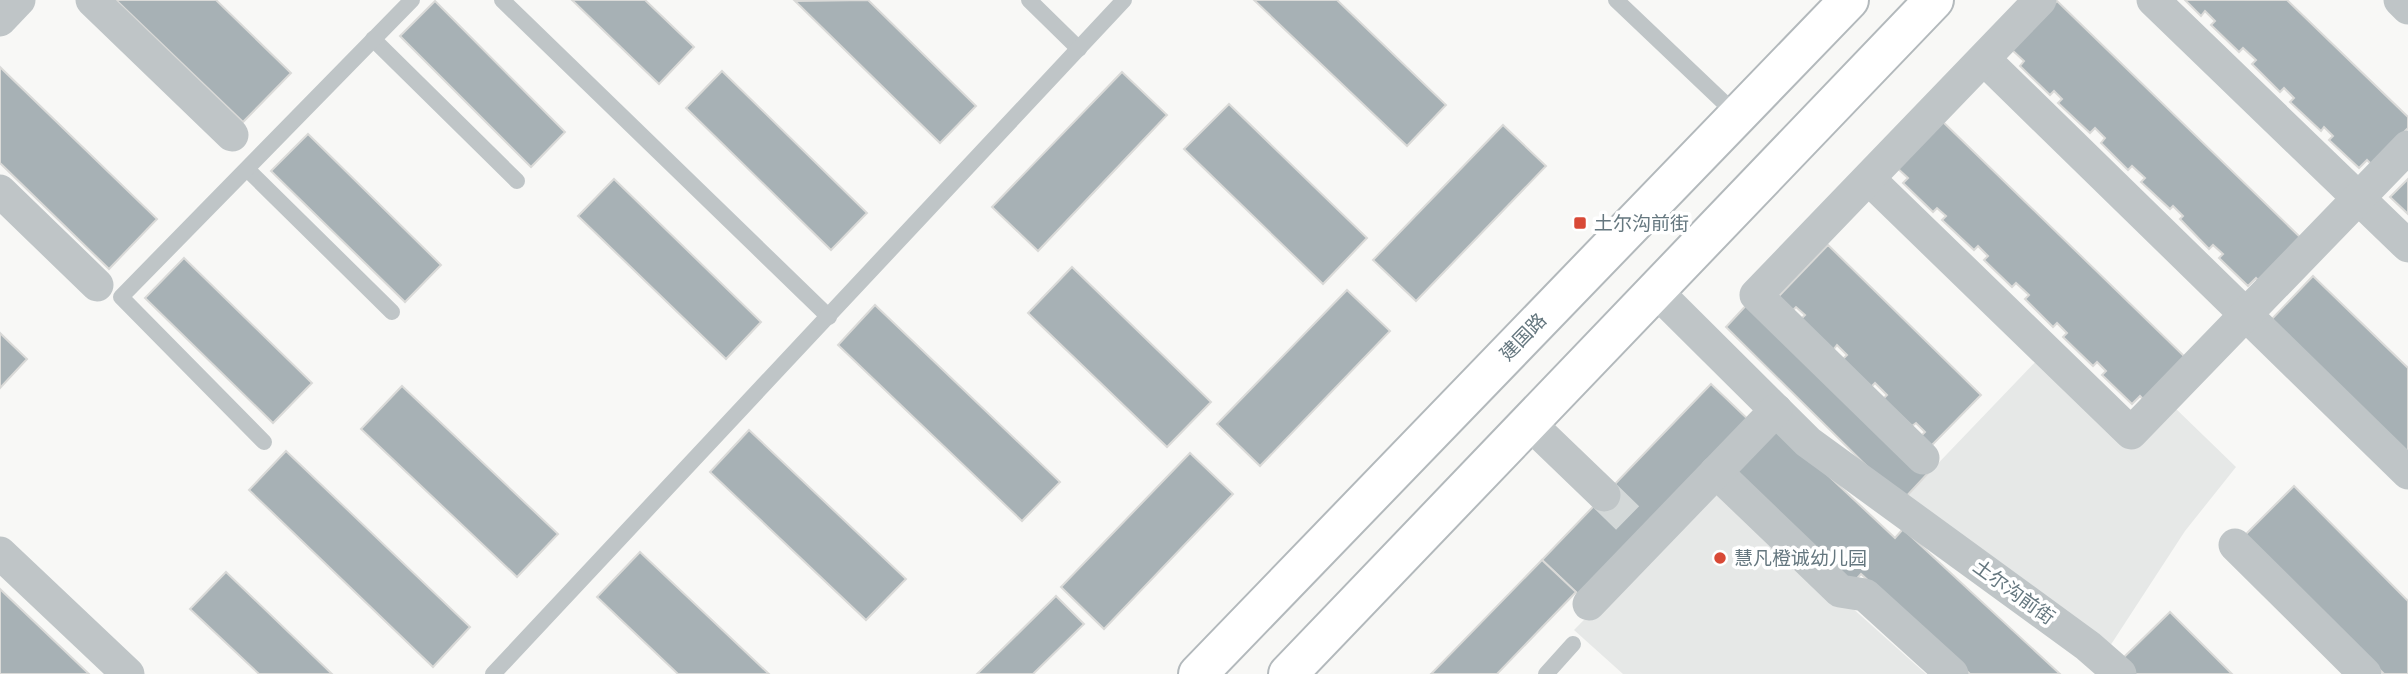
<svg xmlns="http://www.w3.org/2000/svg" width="2408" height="674" font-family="Helvetica,'Noto Sans SC',sans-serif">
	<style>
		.built { fill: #e6e8e7 }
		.building { fill: #a7b1b5; stroke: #dadad8; stroke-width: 2 }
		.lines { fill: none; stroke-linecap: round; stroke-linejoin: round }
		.street-tunnel { stroke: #d3d8d8; stroke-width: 33; stroke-dasharray: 33 17; stroke-linecap: butt }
		.primary-casing { stroke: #b3b9bc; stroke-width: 42 }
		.lane { stroke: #bfc5c7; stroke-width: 16 }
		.street { stroke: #bfc5c7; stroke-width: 33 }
		.primary { stroke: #fff; stroke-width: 38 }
		.poi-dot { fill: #d84936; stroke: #fff; stroke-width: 2.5 }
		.labels { text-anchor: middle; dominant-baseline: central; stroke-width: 7; stroke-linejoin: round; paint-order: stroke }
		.poi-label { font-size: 19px; fill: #65777f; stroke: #fff; text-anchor: start }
		.street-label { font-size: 19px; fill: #65777f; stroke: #fff }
	</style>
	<rect width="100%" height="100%" fill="#f8f8f6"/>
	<g class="built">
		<polygon points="2042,355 2135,444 2173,406 2236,467 2185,531 2110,646 1902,501"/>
		<polygon points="1716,486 1926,674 1623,674 1574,630"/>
	</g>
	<g class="building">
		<polygon points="116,0 216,0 291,73 243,122"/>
		<polygon points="572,0 645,0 694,47 659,84"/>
		<polygon points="868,0 976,106 940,143 795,1"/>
		<polygon points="1254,0 1337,0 1446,105 1407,146"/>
		<polygon points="2185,0 2287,0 2408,117 2408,128 2372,165 2367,160 2359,168 2329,140 2333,136 2324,127 2321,131 2290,102 2294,98 2284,88 2280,92 2252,64 2256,60 2243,48 2239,52 2211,25 2215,21 2205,11 2201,16"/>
		<polygon points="435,1 565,132 531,167 400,36"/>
		<polygon points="2057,1 2303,240 2261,283 2256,278 2248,286 2219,258 2223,254 2213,245 2209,249 2180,219 2183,216 2173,206 2170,209 2141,182 2145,178 2132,166 2128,170 2101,143 2105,138 2095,128 2090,133 2058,103 2062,99 2054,91 2050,95 2020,66 2024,61 2011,49"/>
		<polygon points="0,67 157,219 109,269 0,163"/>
		<polygon points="722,71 867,213 831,250 686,108"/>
		<polygon points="1122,72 1167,115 1038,251 992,207"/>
		<polygon points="1229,104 1367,238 1323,284 1184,149"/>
		<polygon points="1940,119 2186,358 2145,401 2140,396 2132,404 2102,375 2106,371 2097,362 2093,366 2063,337 2067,333 2057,323 2053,327 2025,299 2029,295 2016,283 2012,287 1984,260 1988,256 1978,246 1974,250 1942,220 1946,216 1937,208 1933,212 1903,183 1908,178 1895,166"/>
		<polygon points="1503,125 1546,166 1416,301 1373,260"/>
		<polygon points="308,134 441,265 405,302 271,171"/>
		<polygon points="614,179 761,322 726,359 578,216"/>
		<polygon points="2408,179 2408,214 2390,197"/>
		<polygon points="1828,245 1981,395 1931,446 1921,436 1925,432 1916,423 1912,426 1883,399 1887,395 1875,383 1871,387 1843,359 1847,355 1837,345 1833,350 1801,319 1805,315 1796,307 1792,311 1778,297"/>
		<polygon points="184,258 312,383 273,423 145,298"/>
		<polygon points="1072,267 1211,402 1167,447 1028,313"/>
		<polygon points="2313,276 2408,368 2408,456 2269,322"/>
		<polygon points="1347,290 1390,331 1260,466 1217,424"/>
		<polygon points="1753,298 1930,471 1902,501 1726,327"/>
		<polygon points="875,305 1060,482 1022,521 838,345"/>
		<polygon points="0,333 27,359 0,388"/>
		<polygon points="1711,384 1755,426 1586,602 1542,560"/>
		<polygon points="402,386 558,534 517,577 361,429"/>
		<polygon points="1771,422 1895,538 1903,529 2060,674 1970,674 1861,574 1852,584 1728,467"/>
		<polygon points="749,430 906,579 866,620 710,472"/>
		<polygon points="286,451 470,627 433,667 249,490"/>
		<polygon points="1190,453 1233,494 1104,629 1061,587"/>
		<polygon points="2294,486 2408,601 2408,674 2384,674 2245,535"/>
		<polygon points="640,552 769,674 678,674 597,597"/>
		<polygon points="1542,560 1576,592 1497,674 1431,674"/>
		<polygon points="226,572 332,674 259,674 190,609"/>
		<polygon points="0,589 89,674 0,674"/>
		<polygon points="1056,596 1084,624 1033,674 977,674"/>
		<polygon points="2170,612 2232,674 2134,674 2120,661"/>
	</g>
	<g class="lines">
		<polyline class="street-tunnel" points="1604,495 1648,538"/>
		<defs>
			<g id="primary">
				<polyline points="1198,674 1849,0"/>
				<polyline points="1288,674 1934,0"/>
			</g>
		</defs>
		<use href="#primary" class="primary-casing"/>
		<g class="lane">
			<polyline points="502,0 829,317"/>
			<polyline points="1029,0 1079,49"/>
			<polyline points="1616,0 1737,115"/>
			<polyline points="373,39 517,181"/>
			<polyline points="247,169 392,312"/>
			<polyline points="264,442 121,297 412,0"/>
			<polyline points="493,674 1124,0"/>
			<polyline points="1546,674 1573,644"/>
		</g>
		<g class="street">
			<polyline points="92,0 232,135"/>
			<polyline points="2153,0 2408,246"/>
			<polyline points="2400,0 2408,8"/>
			<polyline points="0,20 19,0"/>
			<polyline points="1984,59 2408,473"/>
			<polyline points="1869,179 2131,433 2408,147"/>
			<polyline points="0,191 97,285"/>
			<polyline points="1656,291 1808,442 2088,646 2120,674"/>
			<polyline points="1529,423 1604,495"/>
			<polyline points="1923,458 1756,295 2040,0"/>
			<polyline points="1716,472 1840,591 1865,595 1952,674"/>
			<polyline points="2235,545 2365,674"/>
			<polyline points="0,553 128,674"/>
			<polyline points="1589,604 1776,410"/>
		</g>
		<use href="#primary" class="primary"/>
	</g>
	<g class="poi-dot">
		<rect x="1573" y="216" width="14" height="14" rx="3.5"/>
		<circle cx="1720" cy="558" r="7"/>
	</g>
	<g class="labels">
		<g class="poi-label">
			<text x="1594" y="223">土尔沟前街</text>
			<text x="1734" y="558">慧凡橙诚幼儿园</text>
		</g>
		<g class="street-label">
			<text transform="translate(1523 337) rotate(-46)">建国路</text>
			<text transform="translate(2014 592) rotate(36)">土尔沟前街</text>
		</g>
	</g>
</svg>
